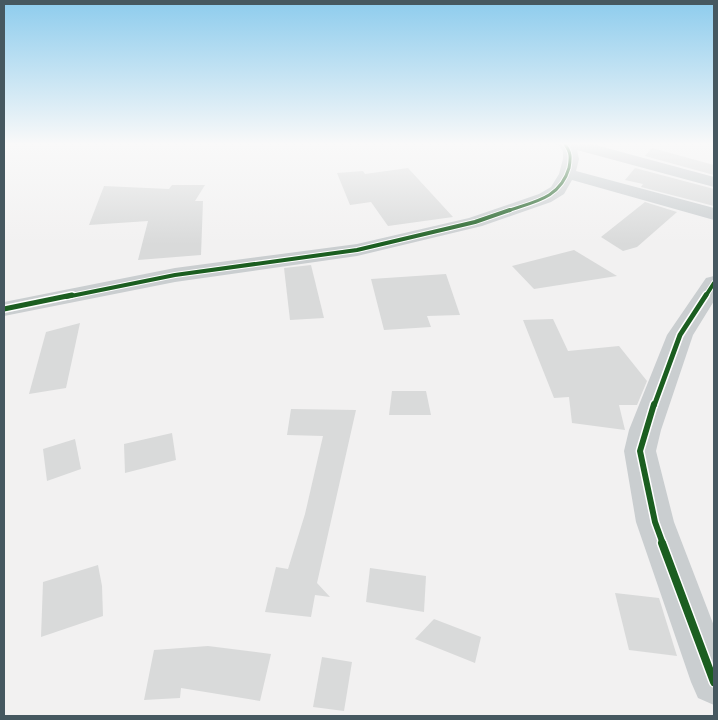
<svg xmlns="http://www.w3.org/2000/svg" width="718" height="720" font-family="'Titillium Web',sans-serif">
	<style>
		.building { fill: #d9dada }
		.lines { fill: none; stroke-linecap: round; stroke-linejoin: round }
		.street { fill: #caced0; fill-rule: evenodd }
		.cycleway-far4-casing { stroke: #fff; stroke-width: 5 }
		.cycleway-far3-casing { stroke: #fff; stroke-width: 6 }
		.cycleway-far2-casing { stroke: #fff; stroke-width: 8 }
		.cycleway-far1-casing { stroke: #fff; stroke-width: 9 }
		.cycleway-casing { stroke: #fff; stroke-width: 11 }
		.cycleway-far4 { stroke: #1b5e20; stroke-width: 3 }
		.cycleway-far3 { stroke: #1b5e20; stroke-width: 4 }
		.cycleway-far2 { stroke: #1b5e20; stroke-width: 5 }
		.cycleway-far1 { stroke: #1b5e20; stroke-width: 6 }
		.cycleway { stroke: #1b5e20; stroke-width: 8 }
	</style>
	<rect width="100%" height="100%" fill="#f2f1f1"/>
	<g class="building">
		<polygon points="652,148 714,165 714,175 645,156"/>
		<polygon points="408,168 453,217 388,226 371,202 350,205 337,173 363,171 365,174"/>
		<polygon points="635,168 714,189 714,206 641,187 643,184 625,180"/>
		<polygon points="172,185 205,185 195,201 203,201 201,255 138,260 148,221 89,225 104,186 169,189"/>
		<polygon points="645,202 677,212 637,247 623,251 601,237"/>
		<polygon points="574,250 617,276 534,289 512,266"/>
		<polygon points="311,265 324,318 290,320 284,268"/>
		<polygon points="446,274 460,315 427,316 431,327 384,330 371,279"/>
		<polygon points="553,319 568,351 619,346 647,381 637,405 619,405 625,430 572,423 569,397 554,398 523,320"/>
		<polygon points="80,323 66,388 29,394 46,332"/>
		<polygon points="392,391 426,391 431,415 389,415"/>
		<polygon points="291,409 356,410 317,583 330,597 315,595 311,617 265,612 276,567 288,569 305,514 323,436 287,435"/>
		<polygon points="172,433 176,460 125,473 124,444"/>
		<polygon points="75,439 81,469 47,481 43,449"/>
		<polygon points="98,565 102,586 103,616 41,637 43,582"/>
		<polygon points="370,568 426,576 424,612 366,602"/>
		<polygon points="615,593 659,598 677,656 629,650"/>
		<polygon points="434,619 481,637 475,663 415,639"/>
		<polygon points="208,646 271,654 260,701 181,688 180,698 144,700 154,650"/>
		<polygon points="322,657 352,662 344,711 313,707"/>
	</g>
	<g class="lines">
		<g class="street">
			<polygon points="557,143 588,143 714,177 714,187 577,150 579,159 576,171 714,208 714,220 572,180 564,194 551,202 482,226 357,256 175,282 4,316 4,302 175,268 357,244 469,218 539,194 551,187 559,174 563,159 563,151"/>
			<polygon points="714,276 714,301 693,335 661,430 656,451 674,522 714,626 714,705 698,698 691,682 636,522 624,451 629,430 667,335 706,278"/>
		</g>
		<defs>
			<path id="cycleway-far4" d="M507,211C533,202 560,199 569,168C571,157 571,152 564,143"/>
			<g id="cycleway-far3">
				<polyline points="66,297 175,275 357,250 475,222 510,210"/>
				<polyline points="705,297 714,283"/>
			</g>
			<g id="cycleway-far2">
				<polyline points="4,309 72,295"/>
				<polyline points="654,406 680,335 706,295"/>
			</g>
			<polyline id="cycleway-far1" points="654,404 640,451 655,522 663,544"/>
			<polyline id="cycleway" points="662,543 714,682"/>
		</defs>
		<use href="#cycleway-far4" class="cycleway-far4-casing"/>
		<use href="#cycleway-far3" class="cycleway-far3-casing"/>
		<use href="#cycleway-far2" class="cycleway-far2-casing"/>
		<use href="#cycleway-far1" class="cycleway-far1-casing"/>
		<use href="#cycleway" class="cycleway-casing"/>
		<use href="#cycleway-far4" class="cycleway-far4"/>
		<use href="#cycleway-far3" class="cycleway-far3"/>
		<use href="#cycleway-far2" class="cycleway-far2"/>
		<use href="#cycleway-far1" class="cycleway-far1"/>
		<use href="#cycleway" class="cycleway"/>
	</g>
	<linearGradient id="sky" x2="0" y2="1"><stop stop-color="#8dcced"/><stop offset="0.59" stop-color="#f9f9f9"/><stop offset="1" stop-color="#f9f9f9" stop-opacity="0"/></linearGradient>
	<rect width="718" height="244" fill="url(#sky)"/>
	<rect width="718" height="720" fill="none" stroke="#465860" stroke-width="10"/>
</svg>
